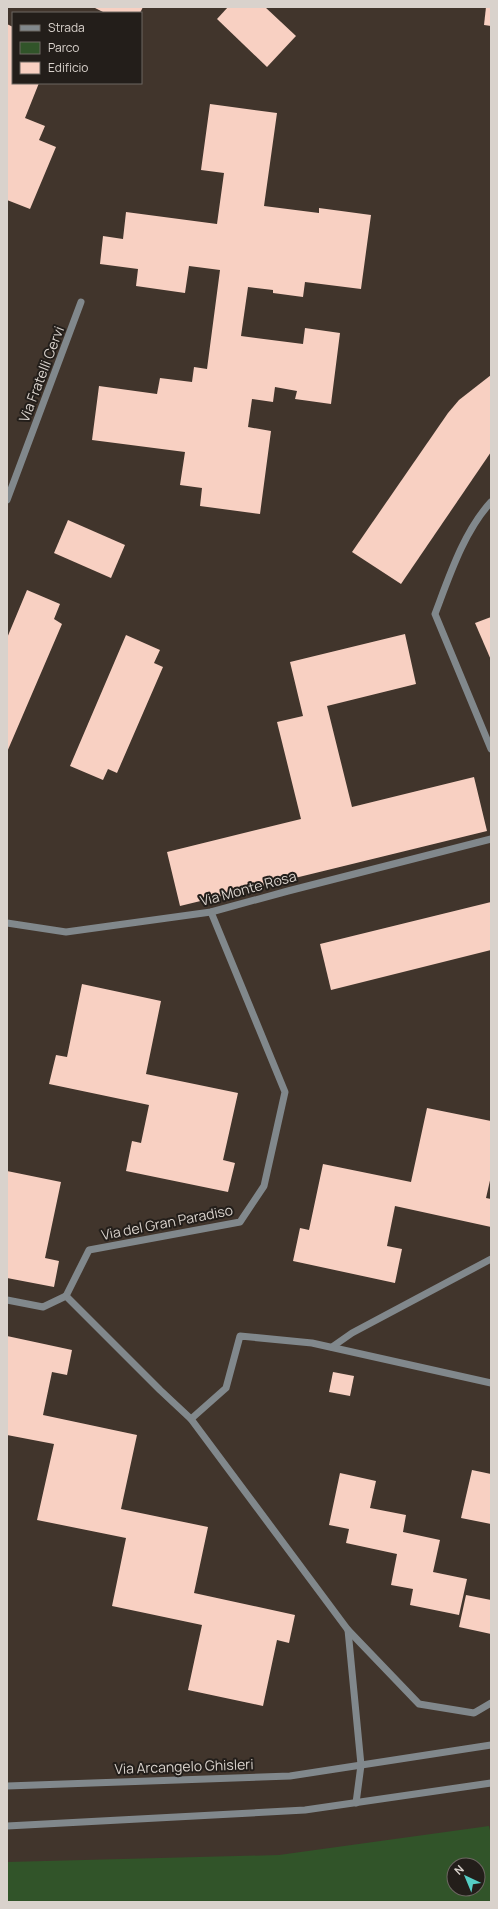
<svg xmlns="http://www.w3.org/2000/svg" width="498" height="1909" font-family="Manrope,sans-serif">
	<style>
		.green { fill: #315429; fill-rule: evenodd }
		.building { fill: #f8d0c2 }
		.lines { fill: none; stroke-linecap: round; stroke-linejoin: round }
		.minor { stroke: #81888c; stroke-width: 7 }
		.labels { text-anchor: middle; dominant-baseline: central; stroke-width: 4; stroke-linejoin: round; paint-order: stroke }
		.street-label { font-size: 14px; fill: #d9d2cc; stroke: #231e1a }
	</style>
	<rect width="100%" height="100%" fill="#41352c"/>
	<path class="green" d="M489,1826L491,1835V1902H7V1862L279,1855ZM454,1865H478V1889H454Z"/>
	<g class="building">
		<polygon points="93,7 143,7 140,13 105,13"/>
		<polygon points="228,7 265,7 296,36 267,67 217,19"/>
		<polygon points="486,7 491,7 491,26 484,25"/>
		<polygon points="7,24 13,27 13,83 39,83 25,118 45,126 39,140 56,147 30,209 7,200"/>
		<polygon points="210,104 277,113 264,206 319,213 319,208 371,215 361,289 305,282 303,297 273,293 273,290 248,287 241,336 303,344 305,328 340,333 331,404 295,399 297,391 275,387 273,402 252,399 248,427 271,431 260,514 200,506 202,488 180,485 185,452 92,440 99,386 157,394 160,378 192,382 194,367 207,369 220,270 189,266 185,293 136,286 138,269 100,264 103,236 123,239 126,212 217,224 224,173 201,170"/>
		<polygon points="491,375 491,452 401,584 352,552 448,413 459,400"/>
		<polygon points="68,520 125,545 111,578 54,553"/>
		<polygon points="27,590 60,604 54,619 62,624 7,752 7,638"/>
		<polygon points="491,617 491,660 475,623"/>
		<polygon points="405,634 416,684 327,706 352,807 474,777 487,831 180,906 167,852 301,819 277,722 303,716 290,662"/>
		<polygon points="126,635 160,650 154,663 163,667 117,773 108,769 103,780 70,766"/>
		<polygon points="491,902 491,950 331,990 320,944"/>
		<polygon points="82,984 161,1001 146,1074 238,1093 223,1160 235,1163 228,1192 126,1171 132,1141 141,1143 149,1105 49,1084 56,1055 67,1057"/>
		<polygon points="427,1108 491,1121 491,1176 486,1198 491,1199 491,1227 395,1206 387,1246 402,1249 395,1283 293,1261 300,1228 309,1230 323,1164 411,1182"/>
		<polygon points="7,1171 61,1182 45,1258 59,1261 54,1287 7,1278"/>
		<polygon points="7,1336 72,1350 67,1375 52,1372 43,1415 137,1435 121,1509 208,1527 194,1593 295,1615 289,1643 277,1640 263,1706 188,1690 202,1625 112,1606 126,1538 37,1520 54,1444 7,1435"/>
		<polygon points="333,1372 354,1376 350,1396 329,1392"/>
		<polygon points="472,1470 491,1474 491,1524 461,1518"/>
		<polygon points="340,1473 376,1481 370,1508 406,1515 403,1532 440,1540 433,1572 467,1579 459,1615 410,1605 413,1589 391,1585 397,1554 346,1543 349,1529 329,1525"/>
		<polygon points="466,1595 491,1600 491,1634 459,1627"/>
	</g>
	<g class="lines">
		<g class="minor">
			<polyline points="7,500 81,302"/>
			<path d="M491,502C464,531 449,577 435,614L491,749"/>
			<polyline points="7,923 66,932 211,912 288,891 491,839"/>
			<polyline points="66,1296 160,1390 191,1419 348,1630 361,1765 356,1803"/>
			<polyline points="66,1296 89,1250 240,1222 264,1186 285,1092 211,912"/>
			<polyline points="7,1300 43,1307 66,1296"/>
			<polyline points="332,1347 352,1333 491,1259"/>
			<polyline points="191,1419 226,1388 240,1336 312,1343 491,1383"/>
			<polyline points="348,1630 419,1704 474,1713 491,1703"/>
			<polyline points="7,1786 290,1776 491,1745"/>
			<polyline points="7,1826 305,1810 491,1783"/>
		</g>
	</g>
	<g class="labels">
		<g class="street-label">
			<text transform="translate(41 374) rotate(-69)">Via Fratelli Cervi</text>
			<text transform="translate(248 888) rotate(-15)">Via Monte Rosa</text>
			<text transform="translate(167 1222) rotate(-11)">Via del Gran Paradiso</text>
			<text transform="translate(184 1766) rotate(-2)">Via Arcangelo Ghisleri</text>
		</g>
	</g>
	<rect width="498" height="1909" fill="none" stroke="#d9d2cc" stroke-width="16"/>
	<rect x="12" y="12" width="130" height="72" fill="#231e1a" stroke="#6c6661"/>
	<rect x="20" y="25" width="20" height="6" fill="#81888c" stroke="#6c6661"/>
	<text x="48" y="32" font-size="12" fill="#d9d2cc">Strada</text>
	<rect x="20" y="42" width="20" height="12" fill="#315429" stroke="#6c6661"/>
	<text x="48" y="52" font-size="12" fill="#d9d2cc">Parco</text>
	<rect x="20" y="62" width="20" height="12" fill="#f8d0c2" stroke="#6c6661"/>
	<text x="48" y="72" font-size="12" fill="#d9d2cc">Edificio</text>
	<g transform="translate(466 1877) rotate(316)"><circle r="19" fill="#231e1a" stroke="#6c6661"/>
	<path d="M0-3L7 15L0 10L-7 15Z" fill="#55cec5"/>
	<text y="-6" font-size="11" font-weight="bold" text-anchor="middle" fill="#d9d2cc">N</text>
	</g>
</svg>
